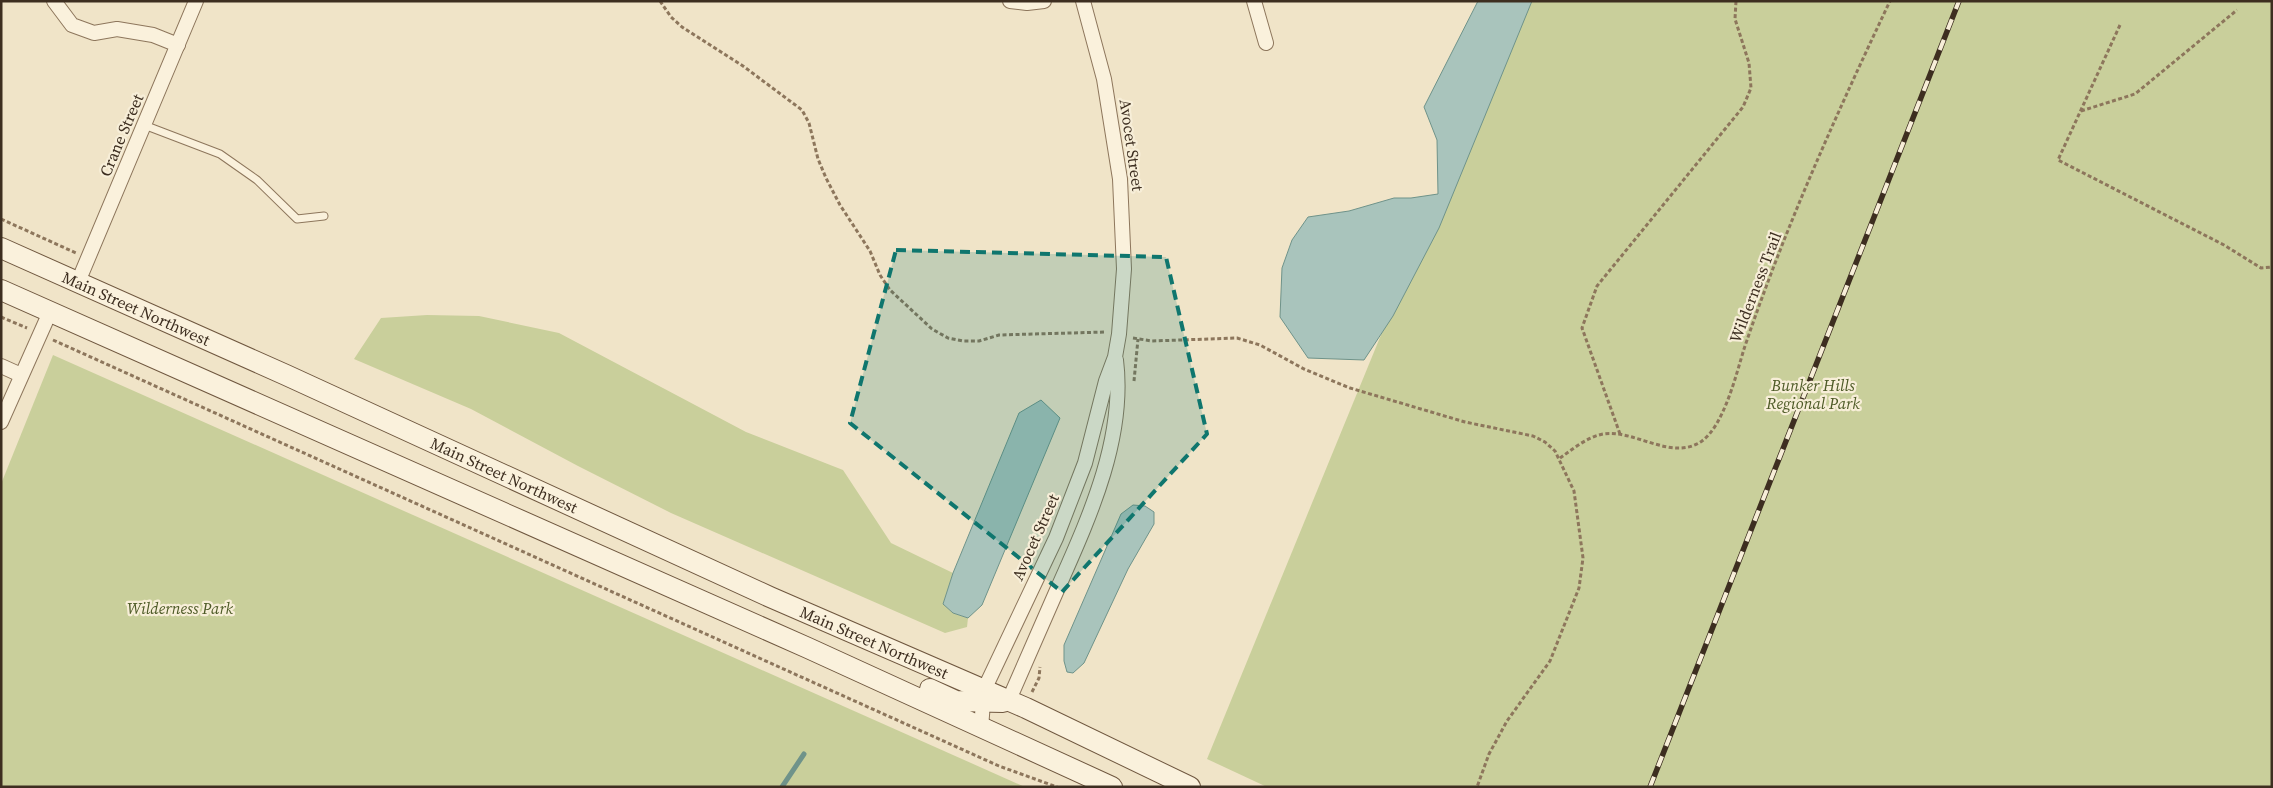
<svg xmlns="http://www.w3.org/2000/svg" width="2273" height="788" font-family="'Source Serif 4',serif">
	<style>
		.green { fill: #c9cf9b }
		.water { fill: #a9c4bc; stroke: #6f938a }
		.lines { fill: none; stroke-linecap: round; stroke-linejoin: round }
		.stream { stroke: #6f938a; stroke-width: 5 }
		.lane-casing { stroke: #8d765c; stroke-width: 9 }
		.street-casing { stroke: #8d765c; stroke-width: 16 }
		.secondary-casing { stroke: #6f573f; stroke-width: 22 }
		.path { stroke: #8d765c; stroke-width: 3; stroke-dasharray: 4 2.5; stroke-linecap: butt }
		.lane { stroke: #faf1dc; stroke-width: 7 }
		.street { stroke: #faf1dc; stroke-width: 14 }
		.secondary { stroke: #faf1dc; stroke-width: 20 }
		.rail-casing { stroke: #3d2e20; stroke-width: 5.5 }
		.rail { stroke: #f7eed8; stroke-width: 4; stroke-dasharray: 11; stroke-linecap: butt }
		.marked { fill: #0f766e; fill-opacity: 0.2; stroke: #0f766e; stroke-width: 4; stroke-dasharray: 10 6; stroke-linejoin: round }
		.labels { text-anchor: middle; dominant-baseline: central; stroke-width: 4.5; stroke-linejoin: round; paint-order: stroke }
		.street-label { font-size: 16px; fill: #3d2e20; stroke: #f7eed8 }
		.park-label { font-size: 16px; font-style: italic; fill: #4d5a26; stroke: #f7eed8 }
	</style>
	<rect width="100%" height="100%" fill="#f0e4c8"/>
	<g class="green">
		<polygon points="1518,1 2272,1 2272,787 1267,787 1207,759"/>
		<polygon points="427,315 479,316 559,333 746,432 843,470 891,543 953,573 943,604 953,613 968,618 967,627 945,633 671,513 578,466 471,409 354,359 381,318"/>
		<polygon points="53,355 1025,787 1,787 1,484"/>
	</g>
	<g class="water">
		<polygon points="1478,1 1532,1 1439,228 1393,316 1364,360 1308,358 1280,317 1282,268 1292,240 1308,217 1349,211 1394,198 1411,198 1438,194 1437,140 1424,107"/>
		<polygon points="1041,400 1060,418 982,605 968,618 953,613 943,604 953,573 1019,413"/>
		<polygon points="1133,505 1145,506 1154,512 1154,524 1128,569 1084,663 1073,673 1067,672 1064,661 1064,645 1121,514"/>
	</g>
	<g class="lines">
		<polyline class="stream" points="782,787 804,754"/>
		<defs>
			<polyline id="lane" points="144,125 220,154 257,180 297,219 324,216"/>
			<g id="street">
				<polyline points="54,1 72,25 94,33 117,29 153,35 178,45"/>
				<polyline points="1010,1 1027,3 1044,1"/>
				<polyline points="1254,1 1266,43"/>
				<polyline points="78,282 196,1"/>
				<polyline points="1,366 21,375"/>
				<polyline points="1,422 50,312"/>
				<path d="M1008,702C1024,665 1041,627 1057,590C1088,520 1126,439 1116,360"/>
				<polyline points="981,728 984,690 1056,538 1085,463 1106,381 1115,357 1119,334 1124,269 1120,179 1104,79 1083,1"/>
			</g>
			<g id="secondary">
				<path id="s1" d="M1,248L286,375L770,597L1026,708L1190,787"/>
				<polyline points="1,290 808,648 1112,787"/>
				<polyline points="930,689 956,701 1003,702"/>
			</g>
		</defs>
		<use href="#lane" class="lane-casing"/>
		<use href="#street" class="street-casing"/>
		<use href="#secondary" class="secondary-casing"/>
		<g class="path">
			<polyline points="660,1 671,17 682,27 743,66 802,110 809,123 818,159 826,178 840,205 870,251 880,275 890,290 932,329 948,338 963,341 979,341 999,335 1105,332"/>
			<polyline points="2120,25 2058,160 2224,245 2261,268 2272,267"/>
			<polyline points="2081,111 2135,94 2237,10"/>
			<polyline points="1,219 76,253"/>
			<polyline points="1,317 27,328"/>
			<polyline points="1133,338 1152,341 1237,338 1260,345 1304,369 1350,388 1465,422 1533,436 1545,442 1555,451 1574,491 1583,558 1579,588 1550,661 1507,721 1489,754 1477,787"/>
			<polyline points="53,340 999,766 1057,787"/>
			<polyline points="1134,381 1138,339"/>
			<polyline points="1620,434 1582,328 1597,286 1743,107 1751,88 1749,63 1735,19 1736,1"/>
			<path d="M1560,458C1573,449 1587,437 1603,434C1635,429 1672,462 1702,441C1724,425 1736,375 1744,349C1784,230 1836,115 1890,1"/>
			<polyline points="1032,692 1039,678 1040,667"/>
		</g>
		<use href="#lane" class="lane"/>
		<use href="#street" class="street"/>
		<use href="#secondary" class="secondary"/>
		<defs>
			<polyline id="rail" points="1650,787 1959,1"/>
		</defs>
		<use href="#rail" class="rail-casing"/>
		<use href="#rail" class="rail"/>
	</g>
	<path class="marked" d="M896,250L1166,257L1207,434L1062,592L850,423Z"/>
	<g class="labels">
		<g class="street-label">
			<text transform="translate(121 135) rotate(-67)">Crane Street</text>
			<text transform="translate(1132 145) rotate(82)">Avocet Street</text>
			<text transform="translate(1755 287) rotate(-69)">Wilderness Trail</text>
			<text stroke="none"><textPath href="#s1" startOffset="148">Main Street Northwest</textPath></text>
			<text stroke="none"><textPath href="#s1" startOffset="552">Main Street Northwest</textPath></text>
			<text transform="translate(1035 537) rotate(-66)">Avocet Street</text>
			<text stroke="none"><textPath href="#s1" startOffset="958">Main Street Northwest</textPath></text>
		</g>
		<g class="park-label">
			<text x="1813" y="385">Bunker Hills<tspan x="1813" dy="18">Regional Park</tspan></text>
			<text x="180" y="608">Wilderness Park</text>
		</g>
	</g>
	<rect width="2273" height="788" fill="none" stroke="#3d2e20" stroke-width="5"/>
</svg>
